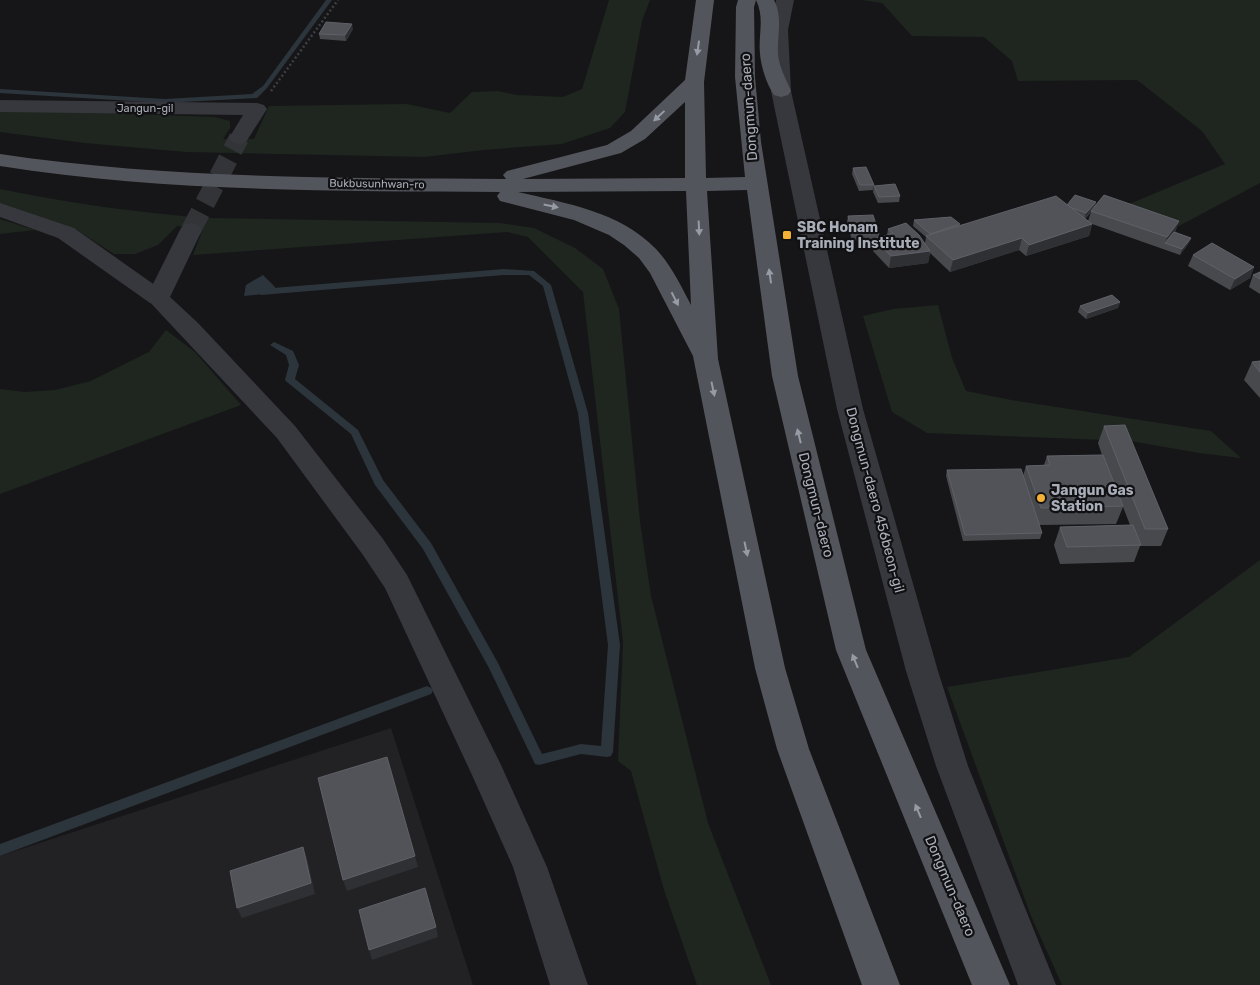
<svg xmlns="http://www.w3.org/2000/svg" width="1260" height="985" font-family="Rubik,sans-serif">
	<style>
		.built { fill: #222225 }
		.green { fill: #1e261f }
		.water { fill: #2c353c }
		.lines { fill: none; stroke-linecap: round; stroke-linejoin: round }
		.stream { fill: #2c353c; fill-rule: evenodd }
		.tertiary-tunnel { stroke: #333438; stroke-width: 20; stroke-dasharray: 20 10; stroke-linecap: butt }
		.path { stroke: #3d3f44; stroke-width: 2.5; stroke-dasharray: 2 2.5; stroke-linecap: butt }
		.minor { fill: #37383d; fill-rule: evenodd }
		.tertiary { fill: #37383d; fill-rule: evenodd }
		.primary { fill: #53555c; fill-rule: evenodd }
		.wall { fill: #47494d; fill-rule: evenodd }
		.shaded-wall { fill: #2f3033 }
		.building { fill: #525359; stroke: #5f6168 }
		.oneway { fill: #979ba6 }
		.poi-dot { fill: #f2b134; stroke: #111113; stroke-width: 2 }
		.labels { text-anchor: middle; dominant-baseline: central; stroke-width: 4.5; stroke-linejoin: round; paint-order: stroke }
		.far-street-label { font-size: 11px; fill: #a8adb8; stroke: #111113 }
		.street-label { font-size: 14px; fill: #a8adb8; stroke: #111113 }
		.poi-label { font-size: 14px; font-weight: bold; fill: #a8adb8; stroke: #111113; text-anchor: start }
	</style>
	<rect width="100%" height="100%" fill="#161618"/>
	<polygon class="built" points="391,728 473,985 0,985 0,856"/>
	<g class="green">
		<polygon points="609,0 650,0 642,21 625,112 610,128 562,144 483,150 425,157 186,152 85,143 0,132 0,109 215,117 230,121 230,128 223,139 254,139 269,106 407,104 450,113 472,92 497,91 517,95 563,97 582,89"/>
		<polygon points="862,0 1260,0 1260,183 1179,226 1122,207 1225,164 1202,131 1137,80 1018,81 1012,61 984,37 912,36 882,3"/>
		<path d="M0,189C69,203 138,213 209,218L500,223L534,228L575,248L603,269L619,309L640,521L651,596L708,823L771,985H697L664,890L631,771L618,761L623,642L583,292L528,237L507,232L193,255L203,229L177,226L158,245L135,254H114L77,230L0,204Z"/>
		<polygon points="0,219 35,230 0,234"/>
		<polygon points="938,305 952,358 966,391 1011,400 1211,431 1241,458 1199,453 1130,441 927,433 892,412 863,316 893,309"/>
		<polygon points="166,330 195,352 241,405 0,494 0,389 25,392 55,390 91,381 149,352"/>
		<polygon points="1260,560 1260,985 1062,985 1031,916 947,687 1129,657"/>
	</g>
	<polygon class="water" points="263,275 275,287 275,293 244,296 246,285"/>
	<g class="lines">
		<g class="stream">
			<polygon points="326,0 332,0 267,88 257,98 165,103 0,93 0,89 165,99 252,94 263,86"/>
			<polygon points="504,269 534,271 551,285 588,413 620,645 613,752 611,756 607,757 581,754 539,765 535,764 489,668 423,549 375,485 351,434 287,382 285,380 289,365 286,355 270,345 274,342 293,351 299,365 295,379 358,430 383,480 431,543 498,663 542,754 581,744 601,746 608,645 578,413 543,286 529,275 504,275 261,295 257,292 261,289"/>
			<polygon points="427,686 431,688 433,691 431,694 0,856 0,844"/>
		</g>
		<polyline class="tertiary-tunnel" points="191,230 239,138"/>
		<polyline class="path" points="271,91 338,0"/>
		<g class="minor">
			<polygon points="776,0 794,0 788,30 791,91 863,409 938,671 968,766 1056,985 1018,985 936,766 906,671 837,409 771,91 770,30"/>
			<polygon points="0,203 74,228 166,293 170,298 166,303 158,305 150,303 58,238 0,217"/>
		</g>
		<g class="tertiary">
			<polygon points="0,100 257,103 264,105 267,109 246,142 239,144 232,142 229,138 243,115 0,112"/>
			<polygon points="191,223 199,225 202,230 170,297 198,323 295,426 383,539 407,575 501,765 547,867 588,985 550,985 513,867 472,775 385,588 363,555 277,438 146,298 180,230 183,225"/>
		</g>
		<g class="primary">
			<path d="M696,0H714L704,82L706,178L745,177L735,77L736,7L738,0H756L754,7L755,77L761,142L798,376L866,650L1010,985H972L836,650L772,376L747,190L707,191L718,359L785,668L809,749L900,985H862L777,749L755,668L693,356L650,273L639,258L624,245L609,235L574,220L500,201L497,196L500,192C334,191 165,192 0,166V154C167,179 338,178 506,179L503,175L507,171L607,145L631,131L685,80ZM685,102V178L523,179L621,153L645,139ZM686,191L691,305C681,286 671,265 656,249C621,212 565,203 518,192Z"/>
			<path d="M756,0H774C783,18 777,35 778,54C779,67 786,79 791,91L788,95L781,97L774,95C767,85 761,67 760,54C758,35 765,18 756,0Z"/>
		</g>
	</g>
	<g class="wall">
		<polygon points="353,29 346,41 320,39 319,34"/>
		<polygon points="853,168 874,185 873,190 859,191 852,174"/>
		<polygon points="874,186 900,196 899,202 878,203 873,192"/>
		<path d="M1096,202L1095,206L1179,221L1175,232L1191,238L1188,244L1180,255L1092,224L1089,236L1026,256L1019,250L950,272L930,253L928,263L889,268L873,251L874,240L852,241L847,222L848,216L879,234V238L887,235L888,229L925,243L926,237L913,226L914,220L960,225L1067,205ZM1091,212L1088,221L1085,219Z"/>
		<polygon points="1193,255 1254,267 1250,278 1230,290 1188,266"/>
		<polygon points="1260,272 1260,294 1249,287 1253,275"/>
		<polygon points="1120,302 1118,308 1086,319 1078,312 1080,306"/>
		<polygon points="1260,361 1260,398 1244,380 1252,362"/>
		<polygon points="1104,426 1168,529 1161,546 1140,546 1134,562 1060,564 1054,545 1060,527 1130,525 1123,507 1116,524 1039,525 1042,533 1040,539 963,541 946,476 947,470 1023,476 1026,466 1044,465 1047,456 1102,455 1098,443"/>
	</g>
	<g class="shaded-wall">
		<polygon points="352,24 353,29 346,41 345,35"/>
		<polygon points="1096,202 1094,208 1084,219 1086,213"/>
		<polygon points="1179,221 1175,233 1165,243 1167,237"/>
		<polygon points="1092,224 1089,236 1026,256 1029,245"/>
		<polygon points="1022,238 1019,250 950,272 953,260"/>
		<polygon points="1191,238 1188,244 1180,255 1182,249"/>
		<polygon points="930,251 928,263 889,268 891,256"/>
		<polygon points="1254,267 1250,278 1230,290 1235,279"/>
		<polygon points="1120,302 1118,308 1086,319 1088,313"/>
		<polygon points="303,847 307,858 315,894 242,918 237,908"/>
		<polygon points="415,856 418,867 347,891 343,880"/>
		<polygon points="436,927 438,937 372,960 369,950"/>
	</g>
	<g class="building">
		<polygon points="326,22 352,24 345,35 319,34"/>
		<polygon points="866,167 874,185 860,185 853,168"/>
		<polygon points="895,184 900,196 879,197 874,186"/>
		<polygon points="1075,195 1096,202 1086,213 1072,208 1067,205"/>
		<polygon points="1104,195 1179,221 1167,237 1091,211"/>
		<polygon points="1056,196 1092,224 1029,245 1022,238 953,260 926,236"/>
		<polygon points="873,215 879,234 853,235 848,216"/>
		<polygon points="951,217 960,224 930,234 914,220"/>
		<polygon points="906,223 919,235 930,251 891,256 874,239 893,233 888,229"/>
		<polygon points="1174,232 1191,238 1182,249 1165,243"/>
		<polygon points="1212,243 1254,267 1235,279 1193,255"/>
		<polygon points="1260,272 1260,279 1253,275"/>
		<polygon points="1112,295 1120,302 1088,313 1080,306"/>
		<polygon points="1260,361 1260,372 1252,362"/>
		<polygon points="1125,425 1168,529 1145,529 1104,426"/>
		<polygon points="1103,455 1123,506 1041,508 1026,466 1050,465 1047,456"/>
		<polygon points="1021,469 1042,533 965,535 947,470"/>
		<polygon points="1133,525 1141,545 1067,547 1060,527"/>
		<polygon points="387,757 415,856 343,880 318,778"/>
		<polygon points="303,847 311,883 237,908 230,871"/>
		<polygon points="425,888 436,927 369,950 359,910"/>
	</g>
	<defs><path id="oneway-solid" d="M-6-.8H1V-3.2L6.5 0L1 3.2V.8H-6Z" transform="scale(1.25)"/></defs>
	<g class="oneway">
		<use href="#oneway-solid" transform="translate(698 48) rotate(98)"/>
		<use href="#oneway-solid" transform="translate(659 116) rotate(137)"/>
		<use href="#oneway-solid" transform="translate(551 206) rotate(12)"/>
		<use href="#oneway-solid" transform="translate(699 228) rotate(87)"/>
		<use href="#oneway-solid" transform="translate(770 276) rotate(-98)"/>
		<use href="#oneway-solid" transform="translate(675 299) rotate(63)"/>
		<use href="#oneway-solid" transform="translate(713 389) rotate(78)"/>
		<use href="#oneway-solid" transform="translate(799 436) rotate(-104)"/>
		<use href="#oneway-solid" transform="translate(746 549) rotate(78)"/>
		<use href="#oneway-solid" transform="translate(855 661) rotate(-112)"/>
		<use href="#oneway-solid" transform="translate(918 811) rotate(-113)"/>
	</g>
	<g class="poi-dot">
		<rect x="782" y="230" width="10" height="10" rx="2.5"/>
		<circle cx="1041" cy="498" r="5"/>
	</g>
	<g class="labels">
		<g class="far-street-label">
			<text x="145" y="108">Jangun-gil</text>
			<text transform="translate(377 184) rotate(1)">Bukbusunhwan-ro</text>
		</g>
		<g class="street-label">
			<text transform="translate(749 107) rotate(-94)">Dongmun-daero</text>
			<text transform="translate(875 500) rotate(75)">Dongmun-daero 456beon-gil</text>
			<text transform="translate(816 505) rotate(76)">Dongmun-daero</text>
			<text transform="translate(950 886) rotate(67)">Dongmun-daero</text>
		</g>
		<g class="poi-label">
			<text x="797" y="227">SBC Honam<tspan x="797" dy="16">Training Institute</tspan></text>
			<text x="1051" y="490">Jangun Gas<tspan x="1051" dy="16">Station</tspan></text>
		</g>
	</g>
</svg>
